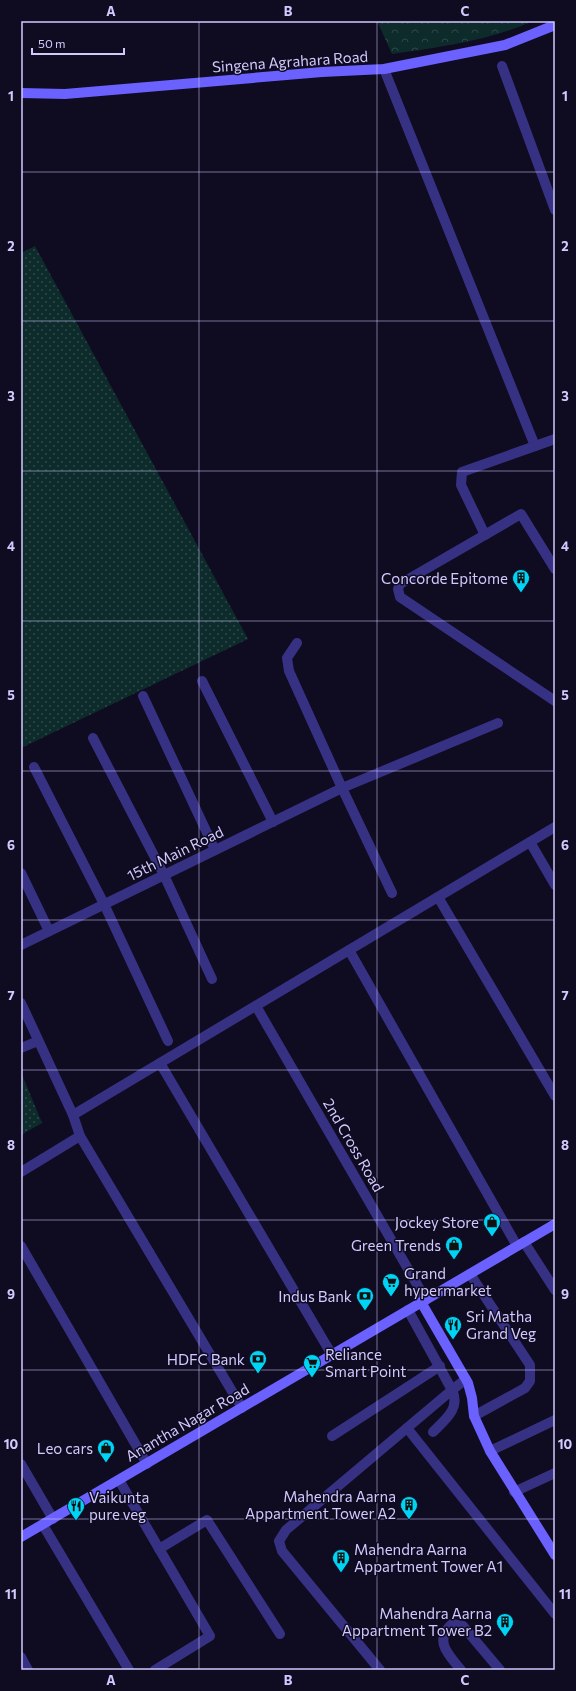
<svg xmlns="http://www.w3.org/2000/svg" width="576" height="1691" font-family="Commissioner,sans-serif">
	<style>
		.green { fill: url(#green-dots) }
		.forest { fill: url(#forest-crowns) }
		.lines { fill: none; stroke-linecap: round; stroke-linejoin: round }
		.street { stroke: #373184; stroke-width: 10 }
		.secondary { stroke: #6a61ff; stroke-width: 10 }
		.grid { fill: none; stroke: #d2caff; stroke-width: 1; stroke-opacity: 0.55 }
		.labels { text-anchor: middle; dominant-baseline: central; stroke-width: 3; stroke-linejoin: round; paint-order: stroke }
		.street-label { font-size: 15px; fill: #d2caff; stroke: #0f0b20 }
		.poi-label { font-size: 15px; fill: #d2caff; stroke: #0f0b20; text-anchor: end }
		.neatline { fill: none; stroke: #d2caff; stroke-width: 1.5 }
		.grid-label { font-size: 13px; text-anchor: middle; font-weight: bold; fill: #d2caff }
	</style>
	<defs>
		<pattern id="green-dots" width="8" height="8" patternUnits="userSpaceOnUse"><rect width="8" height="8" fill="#0d2b2b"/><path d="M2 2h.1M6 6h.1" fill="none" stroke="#2f484b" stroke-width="1.8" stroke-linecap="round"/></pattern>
		<pattern id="forest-crowns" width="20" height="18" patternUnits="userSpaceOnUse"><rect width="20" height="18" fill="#0d2b2b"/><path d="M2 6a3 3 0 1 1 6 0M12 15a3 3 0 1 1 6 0" fill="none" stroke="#2f484b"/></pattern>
	</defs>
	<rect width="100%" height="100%" fill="#0f0b20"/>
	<g class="green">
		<polygon points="35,246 248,639 21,748 21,253"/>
		<polygon points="21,1072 42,1123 21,1135"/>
	</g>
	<path class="forest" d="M377,21H533C488,41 440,47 392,54Z"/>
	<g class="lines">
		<g class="street">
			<polyline points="502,66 555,210"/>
			<polyline points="384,69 535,446"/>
			<polyline points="485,535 461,485 462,472 555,439"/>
			<polyline points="555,569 521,514 400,584 398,589 400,597 555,701"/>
			<polyline points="297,643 287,658 289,671 342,788 392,893"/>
			<polyline points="202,681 273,822"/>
			<polyline points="143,696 215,850"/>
			<polyline points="93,738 164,875 212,979"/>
			<polyline points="34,767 104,904 168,1041"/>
			<polyline points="530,842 555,885"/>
			<polyline points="21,873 49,931"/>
			<polyline points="438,897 555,1096"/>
			<polyline points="21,945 342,788 498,723"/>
			<polyline points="349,950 517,1246"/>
			<polyline points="21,1003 73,1115 80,1136 242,1408"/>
			<polyline points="256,1006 426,1300"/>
			<polyline points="21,1048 38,1041"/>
			<polyline points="160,1063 332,1355"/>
			<polyline points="73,1115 555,827"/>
			<polyline points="21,1172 80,1136"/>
			<polyline points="524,1242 555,1290"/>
			<polyline points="21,1246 147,1464"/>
			<polyline points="470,1274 530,1365 530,1381 525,1388 474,1416"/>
			<polyline points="407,1428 555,1614"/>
			<path d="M433,1432C445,1420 461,1408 452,1390L466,1379"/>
			<polyline points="332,1436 440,1366"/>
			<polyline points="490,1451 555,1420"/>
			<polyline points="21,1464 53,1519"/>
			<polyline points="119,1480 210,1636 155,1670"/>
			<polyline points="514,1492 555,1473"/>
			<polyline points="43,1525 129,1670"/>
			<polyline points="159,1549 207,1520 280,1634"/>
			<polyline points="21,1657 28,1670"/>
			<polyline points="380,1670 282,1551 279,1541 286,1530 452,1390 408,1310"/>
			<path d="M461,1670C449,1655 433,1641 452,1624L463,1626L500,1670"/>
		</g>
		<g class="secondary">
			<polyline points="21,93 65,94 322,72 384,69 505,45 555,25"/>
			<polyline points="421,1302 468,1383 472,1398 474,1416 490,1451 555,1555"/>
			<polyline points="21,1537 555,1224"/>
		</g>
	</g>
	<path class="grid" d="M199,21V1670M377,21V1670M21,172H555M21,321H555M21,471H555M21,621H555M21,771H555M21,920H555M21,1070H555M21,1220H555M21,1370H555M21,1519H555"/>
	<defs>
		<symbol id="building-pin" viewBox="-11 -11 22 30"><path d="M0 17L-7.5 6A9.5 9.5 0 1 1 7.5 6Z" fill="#00d4f5" stroke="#0f0b20"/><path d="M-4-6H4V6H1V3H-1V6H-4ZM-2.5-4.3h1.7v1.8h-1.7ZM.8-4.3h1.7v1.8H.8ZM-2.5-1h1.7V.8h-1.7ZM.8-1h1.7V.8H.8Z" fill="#111"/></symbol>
		<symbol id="shop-pin" viewBox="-11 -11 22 30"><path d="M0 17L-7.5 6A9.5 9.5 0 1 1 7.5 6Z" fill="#00d4f5" stroke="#0f0b20"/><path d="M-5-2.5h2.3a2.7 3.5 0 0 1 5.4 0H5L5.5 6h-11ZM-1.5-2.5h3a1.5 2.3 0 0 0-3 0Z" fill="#111"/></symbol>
		<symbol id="supermarket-pin" viewBox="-11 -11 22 30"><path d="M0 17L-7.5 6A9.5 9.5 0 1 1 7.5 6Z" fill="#00d4f5" stroke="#0f0b20"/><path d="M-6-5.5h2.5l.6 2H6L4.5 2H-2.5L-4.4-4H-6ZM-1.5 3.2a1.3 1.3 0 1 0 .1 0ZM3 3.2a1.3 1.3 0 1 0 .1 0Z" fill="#111"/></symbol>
		<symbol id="bank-pin" viewBox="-11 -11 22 30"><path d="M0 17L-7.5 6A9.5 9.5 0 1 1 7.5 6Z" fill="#00d4f5" stroke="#0f0b20"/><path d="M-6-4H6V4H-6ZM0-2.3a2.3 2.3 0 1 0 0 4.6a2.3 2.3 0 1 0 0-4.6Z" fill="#111"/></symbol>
		<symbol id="restaurant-pin" viewBox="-11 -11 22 30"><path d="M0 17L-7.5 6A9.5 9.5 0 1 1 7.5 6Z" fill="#00d4f5" stroke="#0f0b20"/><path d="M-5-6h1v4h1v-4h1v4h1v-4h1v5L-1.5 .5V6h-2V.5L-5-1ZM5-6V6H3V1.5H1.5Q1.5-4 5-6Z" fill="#111"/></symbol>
	</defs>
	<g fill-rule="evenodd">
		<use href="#building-pin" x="511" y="568" width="20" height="27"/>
		<use href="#shop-pin" x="482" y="1212" width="20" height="27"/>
		<use href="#shop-pin" x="444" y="1235" width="20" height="27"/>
		<use href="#supermarket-pin" x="381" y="1272" width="20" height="27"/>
		<use href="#bank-pin" x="355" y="1286" width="20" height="27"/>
		<use href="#restaurant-pin" x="443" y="1315" width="20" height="27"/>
		<use href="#bank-pin" x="248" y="1349" width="20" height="27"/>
		<use href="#supermarket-pin" x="302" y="1353" width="20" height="27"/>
		<use href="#shop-pin" x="96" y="1438" width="20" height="27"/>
		<use href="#building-pin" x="399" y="1495" width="20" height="27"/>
		<use href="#restaurant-pin" x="66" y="1496" width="20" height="27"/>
		<use href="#building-pin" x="331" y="1548" width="20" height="27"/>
		<use href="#building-pin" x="495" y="1612" width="20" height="27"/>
	</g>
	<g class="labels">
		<g class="street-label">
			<text transform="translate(290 61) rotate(-4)">Singena Agrahara Road</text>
			<text transform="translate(175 853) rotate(-26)">15th Main Road</text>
			<text transform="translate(354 1145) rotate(60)">2nd Cross Road</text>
			<text transform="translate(187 1422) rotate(-30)">Anantha Nagar Road</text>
		</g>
		<g class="poi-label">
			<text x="508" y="578">Concorde Epitome</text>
			<text x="479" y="1222">Jockey Store</text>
			<text x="441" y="1245">Green Trends</text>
			<text x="404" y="1273" text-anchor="start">Grand<tspan x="404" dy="17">hypermarket</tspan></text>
			<text x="352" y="1296">Indus Bank</text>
			<text x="466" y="1316" text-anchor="start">Sri Matha<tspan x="466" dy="17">Grand Veg</tspan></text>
			<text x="325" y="1354" text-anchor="start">Reliance<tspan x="325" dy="17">Smart Point</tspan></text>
			<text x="245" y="1359">HDFC Bank</text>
			<text x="93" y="1448">Leo cars</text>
			<text x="396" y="1496">Mahendra Aarna<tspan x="396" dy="17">Appartment Tower A2</tspan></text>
			<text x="89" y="1497" text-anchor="start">Vaikunta<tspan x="89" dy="17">pure veg</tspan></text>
			<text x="354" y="1549" text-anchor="start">Mahendra Aarna<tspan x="354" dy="17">Appartment Tower A1</tspan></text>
			<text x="492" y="1613">Mahendra Aarna<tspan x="492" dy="17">Appartment Tower B2</tspan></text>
		</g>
	</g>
	<rect width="576" height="1691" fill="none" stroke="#0f0b20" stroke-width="44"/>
	<path d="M32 48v6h92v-6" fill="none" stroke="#d2caff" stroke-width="2"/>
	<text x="38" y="48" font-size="12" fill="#d2caff" stroke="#0f0b20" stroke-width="3" paint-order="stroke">50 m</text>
	<rect x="22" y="22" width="532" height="1647" class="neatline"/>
	<g class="grid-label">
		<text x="111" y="16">A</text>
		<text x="288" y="16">B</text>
		<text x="465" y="16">C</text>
		<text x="11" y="101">1</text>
		<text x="565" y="101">1</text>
		<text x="11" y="251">2</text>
		<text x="565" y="251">2</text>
		<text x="11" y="401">3</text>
		<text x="565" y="401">3</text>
		<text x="11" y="551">4</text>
		<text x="565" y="551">4</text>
		<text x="11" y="700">5</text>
		<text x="565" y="700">5</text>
		<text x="11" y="850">6</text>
		<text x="565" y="850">6</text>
		<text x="11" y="1000">7</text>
		<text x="565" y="1000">7</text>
		<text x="11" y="1150">8</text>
		<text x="565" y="1150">8</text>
		<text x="11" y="1299">9</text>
		<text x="565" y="1299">9</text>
		<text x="11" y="1449">10</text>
		<text x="565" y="1449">10</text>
		<text x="11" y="1599">11</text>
		<text x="565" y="1599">11</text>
		<text x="111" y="1685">A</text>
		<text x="288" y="1685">B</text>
		<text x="465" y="1685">C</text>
	</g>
</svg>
